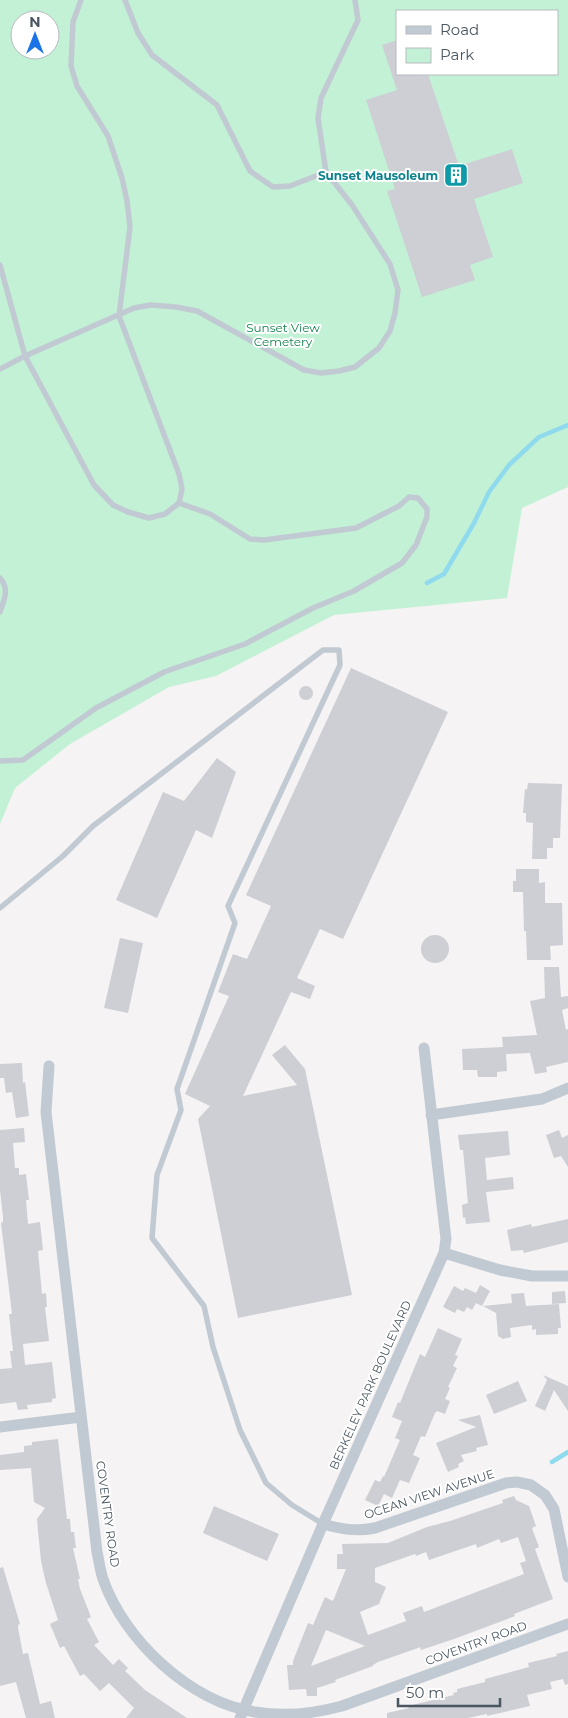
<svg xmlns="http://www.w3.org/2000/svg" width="568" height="1718" font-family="Montserrat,sans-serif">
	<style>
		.green { fill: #c3f1d5; fill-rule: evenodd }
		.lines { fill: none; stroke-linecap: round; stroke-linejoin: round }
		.stream { stroke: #90daee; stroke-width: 4.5 }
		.building { fill: #cdcfd5; fill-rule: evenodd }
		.lane { stroke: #c1cad2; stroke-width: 5.5 }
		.street { stroke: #c1cad2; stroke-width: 11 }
		.labels { text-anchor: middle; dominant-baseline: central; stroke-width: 4; stroke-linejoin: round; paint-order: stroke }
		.culture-label { font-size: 12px; font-weight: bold; fill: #0d838f; stroke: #fff; text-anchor: end }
		.park-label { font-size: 12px; fill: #17864f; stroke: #fff }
		.street-label { font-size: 12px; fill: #4a5661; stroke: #fff }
	</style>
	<rect width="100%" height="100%" fill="#f5f3f3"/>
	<path class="green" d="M0,0H568V487L522,508L507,598L334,615L216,676L169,687L70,744L15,788L0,824ZM397,11H557V74H397ZM20,20H50V50H20Z"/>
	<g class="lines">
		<g class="stream">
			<polyline points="427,583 444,574 474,523 489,492 509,465 539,437 568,425"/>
			<polyline points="552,1462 568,1452"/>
		</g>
	</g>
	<g class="building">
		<polygon points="397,40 397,74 428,74 459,166 512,149 523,183 474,199 493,257 470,265 475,280 422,297 387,191 395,189 366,100 397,90 382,45"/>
		<polygon points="351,668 448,712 343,939 320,929 297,978 315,986 310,999 291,992 243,1096 297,1085 272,1055 285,1045 305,1069 352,1295 238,1318 198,1119 210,1106 185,1094 229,996 218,992 233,954 247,959 271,906 246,895"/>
		<circle cx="306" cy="693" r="7"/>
		<polygon points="217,758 236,772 212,838 196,830 157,918 116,900 163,792 184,801"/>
		<polygon points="528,783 562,784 560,838 553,838 553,848 547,848 547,859 532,859 533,823 526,822 526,813 523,813 525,789 527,790"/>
		<polygon points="516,869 539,869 539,883 545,882 545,903 562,903 563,945 550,946 551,960 527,960 526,931 524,931 523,892 513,892 513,881 516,881"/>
		<circle cx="435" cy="949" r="14"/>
		<polygon points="120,938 143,943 128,1013 104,1008"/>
		<polygon points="544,967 559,967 561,997 568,996 568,1008 562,1010 566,1030 568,1029 568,1062 546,1067 547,1072 535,1074 530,1053 506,1054 507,1071 497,1072 497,1077 478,1077 477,1070 463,1070 462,1049 503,1047 502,1037 537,1035 530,1001 545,998"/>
		<polygon points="22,1063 23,1083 25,1082 29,1116 16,1118 12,1092 6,1093 4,1078 0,1078 0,1064"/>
		<polygon points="24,1128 25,1142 13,1143 15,1168 19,1168 19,1175 26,1174 29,1200 26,1200 28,1224 40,1222 43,1250 38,1251 42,1294 46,1293 47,1307 45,1307 49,1341 23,1344 25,1365 52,1362 56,1398 52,1399 52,1402 27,1405 28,1409 18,1410 16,1402 0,1404 0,1369 12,1368 10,1351 13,1351 9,1314 12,1314 1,1223 3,1222 3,1217 0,1190 0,1130"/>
		<polygon points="559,1130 562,1138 568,1135 568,1167 561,1156 554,1158 546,1135"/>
		<polygon points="508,1131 510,1155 485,1158 487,1180 513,1177 514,1189 486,1192 490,1222 466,1224 465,1217 463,1218 462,1205 468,1203 463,1150 460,1150 458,1135"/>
		<polygon points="568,1219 568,1242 524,1253 523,1250 511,1251 507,1230 531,1224 532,1227"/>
		<polygon points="480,1285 490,1291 482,1306 476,1303 472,1310 467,1307 464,1312 457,1309 455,1313 443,1307 454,1286 463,1291 465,1288 476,1293"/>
		<polygon points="565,1291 566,1303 552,1304 552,1292"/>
		<polygon points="524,1293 526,1306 559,1304 561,1328 558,1328 558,1334 536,1335 536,1329 532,1330 532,1325 510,1328 511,1337 503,1339 498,1336 496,1313 483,1306 512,1303 511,1294"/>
		<polygon points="438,1328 462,1339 455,1355 458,1356 453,1366 457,1368 448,1387 450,1388 445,1399 450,1401 445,1414 437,1411 435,1413 425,1437 421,1436 413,1455 420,1458 409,1483 400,1480 392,1498 384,1494 378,1506 365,1500 375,1480 380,1482 383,1476 384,1477 400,1440 395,1438 402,1421 392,1417 398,1402 400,1403 420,1354 425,1357"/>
		<polygon points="543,1375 568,1386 568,1411 554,1390 545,1411 535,1406 547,1380"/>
		<polygon points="518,1381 527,1401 494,1414 486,1395"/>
		<polygon points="480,1415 488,1445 476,1448 477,1451 461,1455 464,1461 458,1464 459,1467 448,1472 436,1443 476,1427 458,1420"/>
		<polygon points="58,1439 67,1519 70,1519 71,1532 74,1532 76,1548 73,1548 80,1579 78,1579 80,1589 91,1617 87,1619 99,1642 94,1645 113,1665 119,1659 128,1668 125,1671 145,1690 187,1718 126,1718 134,1708 109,1683 100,1691 84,1674 80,1676 64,1646 60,1648 50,1624 58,1620 46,1583 41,1561 38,1531 37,1519 45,1508 34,1502 31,1468 0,1470 0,1455 24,1452 24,1446 32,1445 32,1442"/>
		<path d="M514,1496L516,1500L529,1506L536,1526L532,1528L539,1547L535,1549L553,1599L514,1614L515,1616L454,1639L421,1650L420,1647L418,1648L378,1662L373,1665V1666L335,1680L336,1682L317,1688V1696H307L306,1689L289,1690L287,1665H293V1661L308,1623L313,1625L325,1597L333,1601L346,1569H337V1554H343L342,1544L388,1543L427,1527L450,1521L503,1503L502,1500ZM518,1537L526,1561L520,1563L524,1574L424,1612L422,1606L403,1613L406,1621L368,1635L360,1612L379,1604L386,1587L375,1582V1568L415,1554L416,1556L426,1552L429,1560L476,1544L477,1548L499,1539L501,1543ZM326,1630L358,1643L365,1646L311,1666Z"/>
		<polygon points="214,1506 279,1534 267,1561 203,1533"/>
		<polygon points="3,1567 20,1624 18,1625 18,1628 23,1654 28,1653 40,1704 51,1701 55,1718 26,1718 16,1682 0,1686 0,1568"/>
		<polygon points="568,1651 568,1684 565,1685 563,1679 550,1682 552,1689 527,1695 530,1706 487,1716 487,1714 468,1718 387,1718 387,1713 409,1708 408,1706 454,1695 453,1693 457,1692 457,1689 485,1682 485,1679 529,1667 528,1663 557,1656 556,1654"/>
	</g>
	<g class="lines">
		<g class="lane">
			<polyline points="125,0 138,33 152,55 217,105 250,171 273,187 290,186 326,172"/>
			<polyline points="0,265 25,356 94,485 113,505 128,512 149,518 165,514 179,503 182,489 179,474 119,316 130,227 127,201 122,178 108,136 77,86 71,66 73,22 81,0"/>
			<polyline points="0,369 25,356 134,308 151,305 176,307 197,311 304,370 321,373 339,371 355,367 379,348 390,331 395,313 398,290 390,264 352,205 326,172 318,118 321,98 358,20 355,0"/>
			<path d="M0,578C10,589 4,600 0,612"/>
			<polyline points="0,761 23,760 96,708 164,672 245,644 313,608 354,591 402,563 416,545 427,517 427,509 418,498 409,497 399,506 356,528 264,540 250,539 210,514 179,503"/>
			<polyline points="0,908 63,856 93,826 323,650 339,650 340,665 228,906 235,923 177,1089 181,1110 157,1175 152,1238 204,1306 213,1347 240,1430 266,1483 292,1505 323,1524"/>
		</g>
		<g class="street">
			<path d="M49,1066L46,1112L97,1552C99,1561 100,1570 103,1579C124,1640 190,1702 255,1712C285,1717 313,1714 342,1706L568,1624"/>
			<polyline points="431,1115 542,1099 568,1088"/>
			<polyline points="444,1253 500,1270 532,1276 568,1276"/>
			<polyline points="0,1427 81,1417"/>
			<path d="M323,1524C341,1529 356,1532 375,1528L506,1483L517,1482L531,1485L545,1495L554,1509L568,1577"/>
			<polyline points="240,1718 323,1524 444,1253 446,1239 424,1048"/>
		</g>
	</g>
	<defs>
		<symbol id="building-square" viewBox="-11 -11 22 22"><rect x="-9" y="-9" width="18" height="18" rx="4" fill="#0f9aa8" stroke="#fff"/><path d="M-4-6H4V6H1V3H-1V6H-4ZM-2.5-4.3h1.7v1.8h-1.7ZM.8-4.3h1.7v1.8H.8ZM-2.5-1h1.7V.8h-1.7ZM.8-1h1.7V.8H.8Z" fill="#fff"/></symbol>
	</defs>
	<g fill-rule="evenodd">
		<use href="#building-square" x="442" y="161" width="28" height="28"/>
	</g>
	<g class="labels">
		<g class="culture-label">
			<text x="438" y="175">Sunset Mausoleum</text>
		</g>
		<g class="park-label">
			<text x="283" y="327">Sunset View<tspan x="283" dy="14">Cemetery</tspan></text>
		</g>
		<g class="street-label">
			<text transform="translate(370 1385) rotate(-66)">BERKELEY PARK BOULEVARD</text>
			<text transform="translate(429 1494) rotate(-18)">OCEAN VIEW AVENUE</text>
			<text transform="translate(108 1514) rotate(82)">COVENTRY ROAD</text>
			<text transform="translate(476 1643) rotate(-20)">COVENTRY ROAD</text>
		</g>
	</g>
	<rect x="396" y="10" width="162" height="65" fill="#ffffff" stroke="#b7bbc0"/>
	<rect x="406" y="26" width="25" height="8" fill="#c1cad2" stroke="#b7bbc0"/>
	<text x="440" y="35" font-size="15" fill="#4a5661">Road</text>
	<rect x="406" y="48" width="25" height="15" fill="#c3f1d5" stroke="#b7bbc0"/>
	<text x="440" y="60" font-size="15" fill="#4a5661">Park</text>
	<g transform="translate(35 35)"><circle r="24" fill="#ffffff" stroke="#b7bbc0"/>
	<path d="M0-4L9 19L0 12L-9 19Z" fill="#1a73e8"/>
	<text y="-8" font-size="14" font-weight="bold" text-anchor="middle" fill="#4a5661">N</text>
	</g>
	<path d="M398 1698v8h102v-8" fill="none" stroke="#4a5661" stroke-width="2.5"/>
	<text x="406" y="1698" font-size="15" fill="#4a5661" stroke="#ffffff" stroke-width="4" paint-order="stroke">50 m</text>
</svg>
